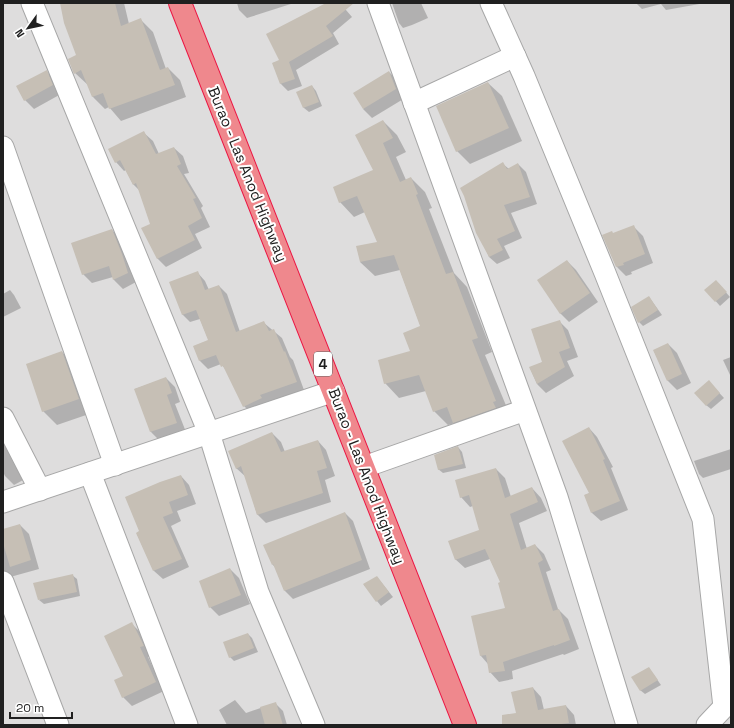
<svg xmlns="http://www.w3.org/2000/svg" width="734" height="728" font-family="'Space Grotesk',sans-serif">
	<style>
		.residential { fill: #dedddd }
		.shadow { fill: #0003 }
		.building { fill: #c6bfb5 }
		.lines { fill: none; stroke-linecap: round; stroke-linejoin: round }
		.street-casing { stroke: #a7a7a7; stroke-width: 23 }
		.highway-casing { stroke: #eb1744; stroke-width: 24 }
		.street { stroke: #fff; stroke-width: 21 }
		.highway { stroke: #ef888d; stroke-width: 22 }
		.labels { text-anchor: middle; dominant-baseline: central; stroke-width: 4; stroke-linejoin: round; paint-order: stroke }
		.shield { fill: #fff; stroke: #636363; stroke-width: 1 }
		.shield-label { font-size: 14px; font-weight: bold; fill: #202020 }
		.street-label { font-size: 15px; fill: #202020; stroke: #fff }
	</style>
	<rect width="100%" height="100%" fill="#f2efe6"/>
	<rect class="residential" x="3" y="3" width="728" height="722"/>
	<g class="shadow">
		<polygon points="61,3 124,3 129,24 141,20 153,32 166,69 168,68 180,80 186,97 121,121 109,107 105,109 93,97 88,85 75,73 77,55"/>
		<polygon points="237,3 294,3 247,18 239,10"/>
		<polygon points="328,3 340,3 352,17 333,33 339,44 296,70 302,86 288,91 281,84 273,63 281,61"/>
		<polygon points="392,3 421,3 428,18 412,25 403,28 399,23"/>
		<polygon points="636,3 705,3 666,10 661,4 642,9"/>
		<polygon points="46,71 55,80 61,94 34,109 25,100"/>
		<polygon points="389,72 398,81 405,98 372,118 363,109"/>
		<polygon points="488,83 502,96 522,141 470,164 457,151"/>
		<polygon points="312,86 316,91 322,106 309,112 304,108 298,92"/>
		<polygon points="383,121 397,135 406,152 396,157 406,180 411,178 425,192 432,208 429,209 454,273 467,287 492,352 485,355 510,415 468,436 455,423 448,425 434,411 426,391 399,398 385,383 411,352 421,327 400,270 375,276 360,262 379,242 365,212 354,217 340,202 374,170"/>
		<polygon points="144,133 153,141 159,154 174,148 183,156 189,173 184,174 203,206 201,208 210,227 195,234 202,248 166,267 157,258 152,224 140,191 133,184 126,170 124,171 116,162"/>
		<polygon points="503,164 509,169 518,164 526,172 537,204 511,213 522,238 504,246 510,258 497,264 489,257 465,195"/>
		<polygon points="634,227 643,236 653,263 631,272 632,274 626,276 617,267 604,235 614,234"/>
		<polygon points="112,230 121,239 136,282 123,289 114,280 113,277 92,283 83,274"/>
		<polygon points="567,261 576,270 598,302 569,322 560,313"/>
		<polygon points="197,272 205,281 209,290 219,286 227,294 240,332 264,323 282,338 290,357 293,360 304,390 268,404 252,414 244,406 227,371 221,364 208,369 200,361 194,347 209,341 200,319 190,322 182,314"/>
		<polygon points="716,281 730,297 720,306 706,290"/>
		<polygon points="10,290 14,295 21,308 3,317 3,294"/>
		<polygon points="649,297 662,315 643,326 639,322"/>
		<polygon points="559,321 568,330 578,357 567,361 574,376 546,393 537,384 530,368 543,362"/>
		<polygon points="668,344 677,353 691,383 677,390 668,381 654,351"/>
		<polygon points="62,352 75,366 92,413 57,425 43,411"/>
		<polygon points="731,357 731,377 723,360"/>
		<polygon points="166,378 175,387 180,402 175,404 186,432 160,441 151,432 135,389"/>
		<polygon points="713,386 724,398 711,409 706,405"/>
		<polygon points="589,428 597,437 613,467 611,468 628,510 601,521 592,513 585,495 590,493"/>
		<polygon points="272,433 281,442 285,452 318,441 326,450 335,476 325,480 331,502 266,523 257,514 246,477 236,468"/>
		<polygon points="3,437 25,479 14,485 5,476 3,472"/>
		<polygon points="458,447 462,452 466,468 443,473 438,469"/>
		<polygon points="731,449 731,469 703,478 699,474 694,461"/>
		<polygon points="496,469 505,478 511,497 532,488 541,498 547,511 519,523 527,549 535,545 544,554 551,570 546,572 558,609 568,619 579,649 564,655 563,654 512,671 513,679 499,682 490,672 488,664 481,656 472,617 507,609 502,583 490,559 465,568 455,559 481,531 473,506 470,507 461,497"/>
		<polygon points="181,476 189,485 196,504 177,511 181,521 171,526 189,567 163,579 154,571 137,534 141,532"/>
		<polygon points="345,513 353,521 370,569 293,599 285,591 275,567 272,564"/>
		<polygon points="20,525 29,534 39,569 3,579 3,530"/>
		<polygon points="230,569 239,578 250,604 219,616 210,607"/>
		<polygon points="72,575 77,579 80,596 44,604 39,600"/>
		<polygon points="377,577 393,597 381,606 364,585"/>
		<polygon points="132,624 141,633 152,655 148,657 164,691 132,706 123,697"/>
		<polygon points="248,634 252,638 258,652 234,661 230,657"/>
		<polygon points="649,668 661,685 645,694 640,690"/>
		<polygon points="533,688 541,697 544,710 566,706 574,715 576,725 518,725"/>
		<polygon points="235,700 246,713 275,703 283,711 287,725 227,725 219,710"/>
	</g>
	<g class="building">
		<polygon points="60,3 115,3 121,26 141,18 160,70 168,67 175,85 109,109 103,93 92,97 81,70 74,74 68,59 76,55 64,23"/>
		<polygon points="326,3 354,3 326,26 333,36 289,62 295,79 280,84 272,63 279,60 266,34"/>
		<polygon points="47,70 53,85 24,101 16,86"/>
		<polygon points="389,71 396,89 363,109 353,93"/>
		<polygon points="488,82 509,128 456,152 436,106"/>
		<polygon points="312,85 319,102 303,108 296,92"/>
		<polygon points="383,120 393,138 383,143 400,182 411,177 418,194 416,195 446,274 453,272 478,338 472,340 496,401 493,402 496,408 453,423 447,407 433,412 419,375 384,384 378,360 410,351 403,333 420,326 394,255 360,262 356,246 377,242 357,196 339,203 333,187 373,170 355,135"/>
		<polygon points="144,131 156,154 174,147 181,164 177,166 196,198 193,199 202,218 188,226 195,240 157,259 141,228 150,224 136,183 133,185 120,160 115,163 108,149"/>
		<polygon points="503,162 507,169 518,163 530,197 504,205 515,231 497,239 503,250 489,257 476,233 464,196 460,188"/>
		<polygon points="634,225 645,254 623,263 624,265 616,267 602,235 612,231 613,233"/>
		<polygon points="112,229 122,254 128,273 113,280 109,266 82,275 71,243"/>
		<polygon points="567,260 590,293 560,314 537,280"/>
		<polygon points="198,271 205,290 219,285 236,332 264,321 269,331 274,329 284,352 285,351 297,382 260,395 262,398 243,407 223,366 221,367 216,355 199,361 193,346 208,340 196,310 182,315 169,282"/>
		<polygon points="716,280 727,292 715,302 704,290"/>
		<polygon points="649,296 658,310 638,323 631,307"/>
		<polygon points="560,320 570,348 559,352 565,367 537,384 529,367 542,362 531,329"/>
		<polygon points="668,343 682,374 667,381 653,350"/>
		<polygon points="62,351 79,399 42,412 26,364"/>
		<polygon points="166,377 172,393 167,395 177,423 150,432 134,389"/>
		<polygon points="709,380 720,393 706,406 694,393"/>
		<polygon points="589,427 605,459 603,460 620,501 591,513 584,495 589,493 562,441"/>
		<polygon points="272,432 281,452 318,440 327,468 317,471 323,493 257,515 241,466 236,469 228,451"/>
		<polygon points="458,446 463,464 438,470 434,455"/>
		<polygon points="496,468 505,498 532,487 538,502 510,514 521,550 535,544 543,560 538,563 553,611 559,609 570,640 554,646 554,645 503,662 505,671 489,673 486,655 480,656 471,616 505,608 498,583 500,582 485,549 455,560 448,541 479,530 469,495 460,498 455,480"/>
		<polygon points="181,475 188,495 169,502 173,513 163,517 182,559 153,571 136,533 139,531 125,497 160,482"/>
		<polygon points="345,512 362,560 284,591 273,564 272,565 263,545"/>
		<polygon points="20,524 31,560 10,567 3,543 3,529"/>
		<polygon points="230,568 241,595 209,608 199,581"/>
		<polygon points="73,574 77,592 38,600 33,583"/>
		<polygon points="377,576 389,592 376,602 363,584"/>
		<polygon points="132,622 144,646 140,647 156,682 122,698 114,680 123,676 104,636"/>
		<polygon points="248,633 254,648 229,658 223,642"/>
		<polygon points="649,667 658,680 640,691 631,677"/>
		<polygon points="533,687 538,710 566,705 569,723 554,725 502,725 502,715 516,713 511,692"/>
		<polygon points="276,702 283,725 265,725 260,707"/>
	</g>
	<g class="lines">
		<defs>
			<g id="street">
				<polyline points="32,3 209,433 258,592 314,725"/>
				<polyline points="378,3 557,497 627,725"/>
				<polyline points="491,3 524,76 605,273 703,519 724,707 707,725"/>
				<polyline points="414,103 515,56"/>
				<polyline points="3,147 115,465"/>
				<polyline points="3,418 40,490"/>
				<polyline points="364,467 525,410"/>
				<polyline points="90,473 187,725"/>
				<polyline points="3,502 334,391"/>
				<polyline points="3,582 58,725"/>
			</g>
			<polyline id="highway" points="180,3 465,725"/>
		</defs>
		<use href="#street" class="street-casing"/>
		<use href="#highway" class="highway-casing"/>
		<use href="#street" class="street"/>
		<use href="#highway" class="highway"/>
	</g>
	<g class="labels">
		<rect class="shield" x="314" y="352" width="18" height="24" rx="3"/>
		<g class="shield-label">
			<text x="323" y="364">4</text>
		</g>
		<g class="street-label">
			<text transform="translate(248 174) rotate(68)">Burao - Las Anod Highway</text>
			<text transform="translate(367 476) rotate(69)">Burao - Las Anod Highway</text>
		</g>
	</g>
	<rect width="734" height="728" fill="none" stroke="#202020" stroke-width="8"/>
	<g transform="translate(28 28) rotate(237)" stroke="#ffffff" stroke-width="3" paint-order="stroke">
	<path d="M0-3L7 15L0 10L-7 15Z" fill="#202020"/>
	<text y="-6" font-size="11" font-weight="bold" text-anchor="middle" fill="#202020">N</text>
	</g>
	<path d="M10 712v6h62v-6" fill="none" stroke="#202020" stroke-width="2"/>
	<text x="16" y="712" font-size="12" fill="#202020" stroke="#ffffff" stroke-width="3" paint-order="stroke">20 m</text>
</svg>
